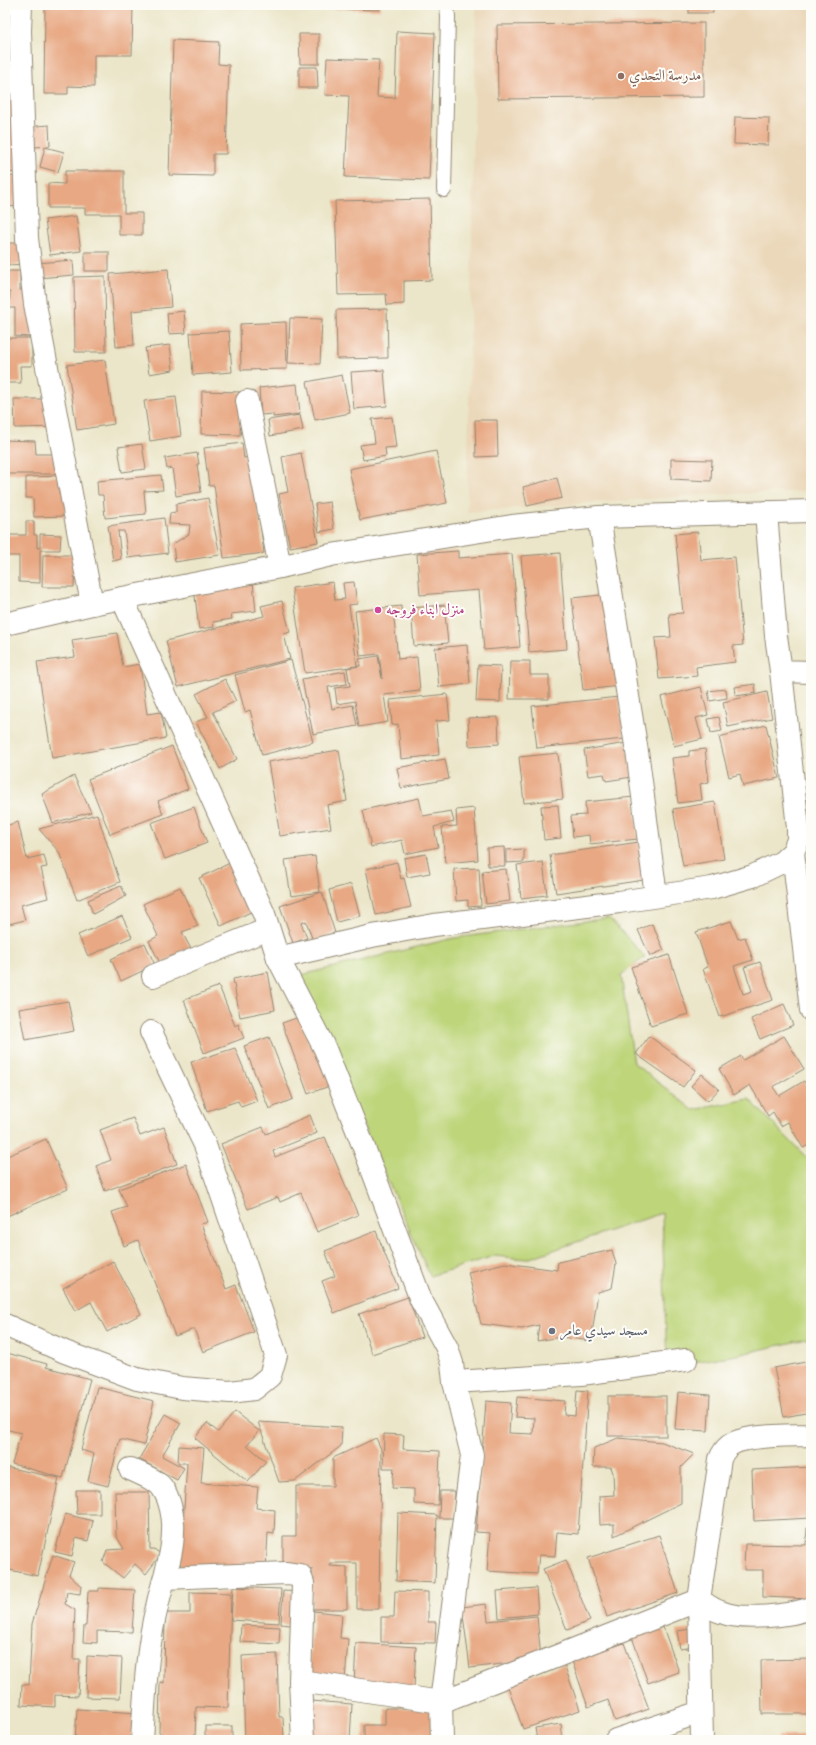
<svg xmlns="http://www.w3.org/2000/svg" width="816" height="1745" font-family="'Sorts Mill Goudy',Amiri,serif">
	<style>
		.built { fill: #ebd8ba }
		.green { fill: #bed57a; stroke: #7c804c }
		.building { fill: #e8a883 }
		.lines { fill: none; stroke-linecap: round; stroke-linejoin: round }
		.service-casing { stroke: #938874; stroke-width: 16 }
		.minor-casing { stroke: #938874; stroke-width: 24 }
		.service { stroke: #fff; stroke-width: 14 }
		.minor { stroke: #fff; stroke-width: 22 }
		.education-dot { fill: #8d6e63; stroke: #fdfcf7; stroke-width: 1.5 }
		.hotel-dot { fill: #d1479c; stroke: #fdfcf7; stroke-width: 1.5 }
		.worship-dot { fill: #6b7280; stroke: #fdfcf7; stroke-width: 1.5 }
		.labels { text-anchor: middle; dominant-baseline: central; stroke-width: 4; stroke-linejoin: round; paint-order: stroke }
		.education-label { font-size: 15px; fill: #785e54; stroke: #fdfcf7; text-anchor: start }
		.hotel-label { font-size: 15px; fill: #b23c85; stroke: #fdfcf7; text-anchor: start }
		.worship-label { font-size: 15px; fill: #5b616d; stroke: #fdfcf7; text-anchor: start }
	</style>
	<rect width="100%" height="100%" fill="#fdfcf7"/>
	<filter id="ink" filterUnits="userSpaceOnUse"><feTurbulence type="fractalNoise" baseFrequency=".025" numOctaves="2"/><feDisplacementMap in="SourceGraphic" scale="8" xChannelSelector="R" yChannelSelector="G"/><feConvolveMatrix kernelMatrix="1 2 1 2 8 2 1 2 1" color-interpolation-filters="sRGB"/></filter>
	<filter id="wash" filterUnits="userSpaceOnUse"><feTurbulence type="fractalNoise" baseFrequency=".012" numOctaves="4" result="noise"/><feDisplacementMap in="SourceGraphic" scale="16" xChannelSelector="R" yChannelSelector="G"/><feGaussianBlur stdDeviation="0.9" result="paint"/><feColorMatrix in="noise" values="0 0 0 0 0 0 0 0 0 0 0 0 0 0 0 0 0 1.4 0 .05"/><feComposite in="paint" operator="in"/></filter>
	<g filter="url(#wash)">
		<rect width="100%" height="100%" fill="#ebe6c9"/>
		<polygon class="built" points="476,5 811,5 811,491 704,495 467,512"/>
		<polygon class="green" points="609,918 645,957 621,975 634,1063 693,1110 749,1099 811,1162 811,1338 737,1355 667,1366 662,1213 527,1259 494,1256 430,1276 297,976 454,938"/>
		<g id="blocks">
			<g class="building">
				<polygon points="5,5 17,5 25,127 49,125 50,146 34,147 35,171 5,173"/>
				<polygon points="45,5 133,5 132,55 94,55 94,87 68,86 68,94 44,94"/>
				<polygon points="309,5 380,5 380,10 309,8"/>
				<rect x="689" y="5" width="24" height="8"/>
				<polygon points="704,23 704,97 498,99 497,25"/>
				<polygon points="397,31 435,33 429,180 345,177 349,96 325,95 327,58 379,60 377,97 395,98"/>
				<polygon points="299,34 319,34 319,64 300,64"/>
				<polygon points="173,40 219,42 218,64 229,65 226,154 213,154 213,176 169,175"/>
				<polygon points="299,67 317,67 318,88 299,88"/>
				<polygon points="735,117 769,118 768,145 734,144"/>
				<polygon points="45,147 64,152 58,172 40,167"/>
				<polygon points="65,171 124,171 124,213 142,213 142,235 119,235 119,214 85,214 85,208 48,208 48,183 65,184"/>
				<polygon points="5,176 30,177 30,208 5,206"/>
				<polygon points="430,199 432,280 404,281 404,304 387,305 386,294 338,295 335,201"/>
				<polygon points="5,210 6,210 7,267 5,267"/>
				<polygon points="76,216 81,251 50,255 45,220"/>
				<polygon points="8,243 24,243 25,264 73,260 74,275 26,279 25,264 8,265"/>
				<rect x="85" y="252" width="24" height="19"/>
				<polygon points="168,269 171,307 132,311 134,345 116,347 110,274"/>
				<polygon points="5,271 20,271 20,290 33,290 32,337 15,336 15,308 9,308 10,292 5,292"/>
				<polygon points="105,276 106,352 75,352 74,277"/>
				<polygon points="387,309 388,358 337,359 336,310"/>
				<polygon points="184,311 186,333 169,334 167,313"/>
				<polygon points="290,318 322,319 320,364 288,363"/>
				<polygon points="286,322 287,369 241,370 240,324"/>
				<polygon points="229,331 232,372 193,375 190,333"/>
				<polygon points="5,338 32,338 32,366 20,366 21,383 5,383"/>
				<polygon points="170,345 173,370 149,374 145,348"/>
				<polygon points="105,360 114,424 77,430 67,365"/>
				<polygon points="384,370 387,406 354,409 351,372"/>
				<polygon points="342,375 350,413 315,420 307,382"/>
				<polygon points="297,384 300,414 273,417 273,414 261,415 259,388"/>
				<polygon points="202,391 241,392 240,435 201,434"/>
				<polygon points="176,397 181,436 150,441 144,401"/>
				<polygon points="14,399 60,399 60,427 15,428"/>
				<polygon points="300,415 303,430 270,436 268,420"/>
				<polygon points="392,417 396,447 385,448 386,456 363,460 360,445 375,443 372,419"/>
				<polygon points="475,420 497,420 498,456 476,457"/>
				<polygon points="5,440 35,441 36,454 62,454 62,474 5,474"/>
				<polygon points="242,443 244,458 257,456 256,492 264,553 224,558 214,485 209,486 204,448"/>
				<polygon points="142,444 146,469 122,472 118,447"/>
				<polygon points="436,451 447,503 360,520 349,469"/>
				<polygon points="197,453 199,464 197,464 201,492 176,496 172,468 167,469 165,458"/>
				<polygon points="301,453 318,542 290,547 279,494 288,492 282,457"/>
				<polygon points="671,459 712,460 711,481 671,479"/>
				<polygon points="161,475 163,490 144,491 146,514 105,518 103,495 98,495 97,481"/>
				<polygon points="65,476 66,516 34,517 33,498 26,498 26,477"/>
				<polygon points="557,478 562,498 527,506 523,487"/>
				<polygon points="208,498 220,555 175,562 173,544 189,534 190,525 169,524 170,513 176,512 176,504"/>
				<polygon points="330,502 334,529 319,532 315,504"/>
				<polygon points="164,518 168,553 128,558 124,531 118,531 121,559 113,561 108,526"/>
				<polygon points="26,521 34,521 34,535 37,535 37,548 40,548 40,534 61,535 60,550 40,550 40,583 19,582 19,556 5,556 5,535 26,535"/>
				<polygon points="698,532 701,560 735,557 743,645 733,646 735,662 696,667 697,676 659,679 655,638 671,637 669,614 683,613 675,534"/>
				<polygon points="458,551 458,558 512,554 520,647 484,650 479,590 420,595 417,554"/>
				<polygon points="560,553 567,649 529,652 521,556"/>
				<polygon points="43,555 75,555 74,587 42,587"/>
				<polygon points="253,582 256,611 231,614 232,619 213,622 214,627 199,629 194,588"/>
				<polygon points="333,582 335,600 345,599 343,583 354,582 357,604 349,605 357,666 305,673 292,588"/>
				<polygon points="610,594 621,686 583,690 572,598"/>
				<polygon points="282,601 290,632 284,634 290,659 178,687 166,641 264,616 261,606"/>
				<polygon points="444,605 448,643 414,646 411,608"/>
				<polygon points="401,606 402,619 394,619 398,659 417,657 420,691 384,695 388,722 359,727 355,701 337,704 335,688 350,686 347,668 360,666 359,659 378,656 382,679 379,654 360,656 355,611"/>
				<polygon points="117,633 123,667 140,664 147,714 161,712 166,738 52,758 37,662 75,657 72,640"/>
				<polygon points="467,645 470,684 439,687 435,648"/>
				<polygon points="291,660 313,742 262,755 250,710 245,712 235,675"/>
				<polygon points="510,661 530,661 530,675 549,675 549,699 509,699"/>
				<polygon points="478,665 501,666 500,702 476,701"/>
				<polygon points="345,671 347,684 328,687 332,709 353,705 357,726 313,734 302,679"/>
				<polygon points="225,679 236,701 213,712 237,759 220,769 196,722 208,717 196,694"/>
				<polygon points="755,684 756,693 736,696 735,687"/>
				<polygon points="701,687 708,715 696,718 702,739 674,746 661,697"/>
				<polygon points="726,689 727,698 710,701 708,691"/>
				<polygon points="767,692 772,718 728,727 723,702"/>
				<polygon points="447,694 450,720 436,721 439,755 401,759 398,724 392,725 390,700"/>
				<polygon points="619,697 624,739 537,748 532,706"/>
				<polygon points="498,717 499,744 469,746 468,718"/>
				<polygon points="719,717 722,731 711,733 708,719"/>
				<polygon points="766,725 779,778 743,786 740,774 729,777 719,737"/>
				<polygon points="627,743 632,777 606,781 604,774 588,776 584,750"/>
				<polygon points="172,746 188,789 158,801 163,814 110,834 88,779"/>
				<polygon points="705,749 709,782 700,784 702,800 678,803 672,758 689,756 689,751"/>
				<polygon points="339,750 347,801 327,805 331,828 280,836 268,762"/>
				<polygon points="558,753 563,799 524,803 519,757"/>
				<polygon points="445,759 449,779 401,788 397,768"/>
				<polygon points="74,776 91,812 53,823 42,794"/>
				<polygon points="634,797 638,839 590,844 589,835 573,837 571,816 586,815 585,802"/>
				<polygon points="419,798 423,816 451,811 454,822 434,827 438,847 405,854 402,840 371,847 363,810"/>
				<polygon points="715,802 724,859 683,866 673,809"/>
				<polygon points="558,805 561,838 544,840 541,806"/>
				<polygon points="194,807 207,843 165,859 151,823"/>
				<polygon points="474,808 478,860 445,863 442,827 457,826 456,810"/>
				<polygon points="97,814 120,882 77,900 59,852 39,829"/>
				<polygon points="18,822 27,859 44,855 47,867 41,868 48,898 21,905 25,920 5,925 5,826"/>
				<polygon points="639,842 644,880 556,893 550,855"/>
				<polygon points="504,847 505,866 488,866 487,848"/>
				<polygon points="524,849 524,862 506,863 506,850"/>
				<polygon points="426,854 430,873 407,877 404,858"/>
				<polygon points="315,856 320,892 291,896 285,860"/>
				<polygon points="234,861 257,909 221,926 199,878"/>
				<polygon points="397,862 401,879 404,878 411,907 376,915 366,869"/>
				<polygon points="543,862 547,895 521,898 517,865"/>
				<polygon points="479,868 481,906 468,907 468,900 456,901 454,869"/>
				<polygon points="506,869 510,901 486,904 482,871"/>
				<polygon points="351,884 360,916 337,922 329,890"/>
				<polygon points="121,886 126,896 93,914 88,900"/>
				<polygon points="180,887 198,926 182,932 191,949 160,963 149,941 158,936 143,904"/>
				<polygon points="322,892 335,933 313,941 306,921 301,923 307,938 293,943 280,906"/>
				<polygon points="122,916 132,937 88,956 78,935"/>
				<polygon points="731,921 738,939 745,937 753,960 734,966 743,994 752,991 744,967 760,962 773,1000 720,1017 703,969 708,967 696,932"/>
				<polygon points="652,924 664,950 650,956 638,930"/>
				<polygon points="145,943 155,965 121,981 111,959"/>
				<polygon points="669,955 688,1014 651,1026 631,967"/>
				<polygon points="268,972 275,1010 240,1017 233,979"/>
				<polygon points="219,986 235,1026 238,1024 244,1038 204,1053 184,1000"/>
				<polygon points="68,1001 74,1031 25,1040 19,1009"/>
				<polygon points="784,1004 793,1025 760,1039 751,1019"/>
				<polygon points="299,1017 309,1043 316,1040 332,1085 308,1094 282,1023"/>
				<polygon points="649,1036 696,1070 683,1087 636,1054"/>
				<polygon points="784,1036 804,1069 773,1087 779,1096 804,1081 811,1092 811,1144 803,1148 788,1122 781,1126 773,1112 768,1116 750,1085 734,1095 719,1069 741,1056 743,1060"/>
				<polygon points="269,1037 293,1099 269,1109 244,1046"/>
				<polygon points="235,1048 257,1101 241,1107 238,1101 207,1111 191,1062"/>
				<polygon points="702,1074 719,1089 708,1101 691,1086"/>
				<polygon points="310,1115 317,1133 273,1151 275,1157 325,1137 358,1215 317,1232 301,1193 280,1202 278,1197 248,1209 221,1144 263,1127 266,1134"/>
				<polygon points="133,1118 140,1136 164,1127 177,1164 105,1191 96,1166 111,1160 100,1130"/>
				<polygon points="46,1139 68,1189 5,1217 5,1157"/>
				<polygon points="186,1164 208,1222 201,1224 226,1289 236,1285 254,1332 203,1352 194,1329 175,1336 138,1240 124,1246 112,1212 127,1207 119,1189"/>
				<polygon points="376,1231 398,1288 334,1313 322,1281 335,1276 325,1251"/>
				<polygon points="612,1250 616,1264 612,1288 598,1292 591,1341 561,1337 537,1341 539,1325 521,1329 481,1324 468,1272 505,1263 557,1270 558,1262"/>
				<polygon points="113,1261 141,1314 107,1332 91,1302 75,1311 63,1288"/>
				<polygon points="408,1297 422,1337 372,1354 359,1314"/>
				<polygon points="7,1353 47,1364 46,1367 90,1379 63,1478 12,1464 21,1433 5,1429 5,1362"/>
				<polygon points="811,1361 811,1412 784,1417 774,1368"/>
				<polygon points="97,1387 154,1401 144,1445 120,1439 108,1486 88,1481 94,1454 81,1450"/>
				<polygon points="577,1390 588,1391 578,1534 557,1532 555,1556 539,1555 537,1574 487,1571 490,1533 476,1532 486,1401 511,1403 509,1433 533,1434 534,1418 515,1417 517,1397 565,1401 564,1415 575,1416"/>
				<polygon points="678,1392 710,1395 708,1431 675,1429"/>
				<rect x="608" y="1396" width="58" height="40"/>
				<polygon points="235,1412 259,1431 247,1445 266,1461 248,1482 195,1438 207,1423 218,1432"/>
				<polygon points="165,1414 181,1423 162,1456 184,1468 177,1480 139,1459"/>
				<polygon points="258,1422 342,1427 341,1446 295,1481 279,1482"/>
				<polygon points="384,1434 404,1435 403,1449 440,1451 438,1505 414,1504 414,1489 392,1488 394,1468 383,1468"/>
				<polygon points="376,1438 381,1449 379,1609 357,1609 357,1563 330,1563 330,1566 347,1567 347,1609 312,1609 312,1569 283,1569 283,1536 296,1536 296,1486 333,1486 333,1458"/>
				<polygon points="618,1438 662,1442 694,1454 681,1467 681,1503 614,1536 614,1524 600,1525 599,1496 614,1495 613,1473 611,1467 593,1467 594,1448"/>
				<polygon points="179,1446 204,1448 201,1483 258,1487 256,1508 275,1510 274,1534 268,1533 266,1570 180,1568 187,1463 178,1463"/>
				<polygon points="5,1467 59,1478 38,1576 5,1569"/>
				<polygon points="811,1467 811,1518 754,1521 752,1470"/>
				<polygon points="76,1490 100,1490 100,1514 77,1514"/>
				<polygon points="440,1491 455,1491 454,1518 439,1518"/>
				<polygon points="115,1492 149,1492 150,1549 154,1549 161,1554 146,1574 135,1564 123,1578 103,1562 107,1550 124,1549 116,1535"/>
				<polygon points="398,1513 437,1515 435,1583 396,1581"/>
				<polygon points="65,1514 93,1521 88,1541 76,1538 72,1556 55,1552"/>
				<polygon points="807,1528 811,1528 811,1599 763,1597 763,1570 744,1570 745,1544 806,1545"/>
				<polygon points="659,1535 678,1593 607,1617 588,1558"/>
				<polygon points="53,1555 74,1562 69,1575 81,1586 80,1594 67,1592 65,1604 75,1610 73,1659 80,1659 78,1696 55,1695 55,1707 21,1705 22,1684 29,1685 32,1624"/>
				<polygon points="566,1560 590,1621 567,1630 543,1569"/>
				<polygon points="233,1587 281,1589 279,1623 231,1620"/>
				<polygon points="99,1588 135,1590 132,1632 97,1631 97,1643 83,1642 84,1626 86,1626 88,1591 99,1591"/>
				<polygon points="536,1588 538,1614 499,1618 497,1591"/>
				<polygon points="283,1591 301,1592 299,1626 281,1624"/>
				<polygon points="395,1591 428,1592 428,1622 436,1622 435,1643 381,1642 381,1617 394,1617"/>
				<polygon points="190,1592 231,1593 228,1708 196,1707 195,1740 164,1740 164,1734 159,1733 160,1682 164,1683 165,1613 190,1613"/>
				<polygon points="486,1604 488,1621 537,1616 541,1659 470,1668 462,1607"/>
				<polygon points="313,1611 342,1614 340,1638 348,1639 345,1682 308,1679"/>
				<polygon points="241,1625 280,1627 279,1644 240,1642"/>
				<polygon points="663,1627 679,1672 648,1683 632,1637"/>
				<polygon points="691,1629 694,1647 680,1649 677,1631"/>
				<polygon points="356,1643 416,1647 414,1689 354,1686"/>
				<polygon points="624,1643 649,1709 615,1721 608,1700 588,1707 572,1661"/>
				<polygon points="277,1654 279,1717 283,1717 284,1740 245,1740 242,1656"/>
				<polygon points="87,1656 122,1658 120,1698 86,1697"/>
				<polygon points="811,1659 811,1714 762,1714 761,1660"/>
				<polygon points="564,1664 580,1710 523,1729 507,1684"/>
				<polygon points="311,1701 352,1704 350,1740 309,1740"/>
				<polygon points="385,1708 432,1708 432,1740 364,1740 364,1725 385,1725"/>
				<polygon points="77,1709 138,1713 136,1740 75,1740"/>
				<polygon points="561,1724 563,1740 537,1740 535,1728"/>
				<rect x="205" y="1726" width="27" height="14"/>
				<rect x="777" y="1736" width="34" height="4"/>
			</g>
		</g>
	</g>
	<g filter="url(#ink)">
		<use href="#blocks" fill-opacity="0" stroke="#938874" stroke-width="1"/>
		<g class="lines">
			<defs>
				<polyline id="service" points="444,190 448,17 447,5"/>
				<g id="minor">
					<polyline points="21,5 20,31 27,238 35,304 92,604"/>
					<polyline points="247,401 280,567"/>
					<polyline points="766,512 776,636 781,671 811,672"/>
					<polyline points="599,517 638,758 656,896"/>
					<polyline points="122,598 264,914 278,958 325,1049 363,1145 421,1300 447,1348 452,1363 454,1382 472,1455 441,1702 442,1740"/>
					<polyline points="5,624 92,604 280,567 331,555 512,526 599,517 811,511"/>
					<polyline points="793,852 811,1010"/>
					<polyline points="278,958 372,936 434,925 619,902 712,888 753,876 782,862 793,852 798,840 798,828 781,671"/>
					<polyline points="153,976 268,929"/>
					<polyline points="5,1325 65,1352 137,1379 182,1388 230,1392 254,1389 270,1376 276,1355 205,1145 151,1032"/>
					<polyline points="454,1382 581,1374 686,1360"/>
					<path d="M130,1469C140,1474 158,1480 163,1489C170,1499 174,1519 173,1530C173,1557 162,1582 157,1607C146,1650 145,1696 142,1740"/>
					<polyline points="165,1578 287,1573 300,1575 303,1583 300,1681 303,1740"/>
					<path d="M300,1681L441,1702L699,1600C706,1604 713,1610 721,1612C742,1621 790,1616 811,1608"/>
					<polyline points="616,1740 701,1712"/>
					<path d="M702,1740L699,1600L720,1459C722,1454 724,1450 729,1446C743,1434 791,1436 811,1435"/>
				</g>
			</defs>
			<use href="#service" class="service-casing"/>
			<use href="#minor" class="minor-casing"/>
			<use href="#service" class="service"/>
			<use href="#minor" class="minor"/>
		</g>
	</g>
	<circle class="education-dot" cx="621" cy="76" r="4"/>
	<circle class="hotel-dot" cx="378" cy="610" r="4"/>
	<circle class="worship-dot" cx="552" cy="1331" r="4"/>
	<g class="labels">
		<g class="education-label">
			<text x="629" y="76">مدرسة التحدي</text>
		</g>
		<g class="hotel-label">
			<text x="386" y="610">منزل ابناء فروجه</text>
		</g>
		<g class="worship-label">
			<text x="560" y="1331">مسجد سيدي عامر</text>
		</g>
	</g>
	<rect width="816" height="1745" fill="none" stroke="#fdfcf7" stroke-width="20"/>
</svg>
